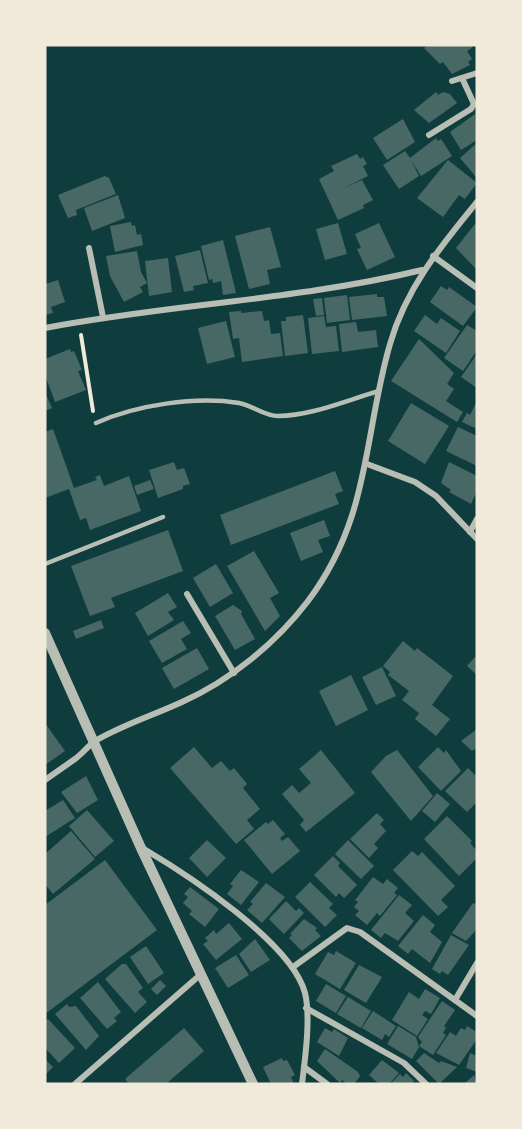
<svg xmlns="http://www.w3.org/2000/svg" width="522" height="1129" font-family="Inter,sans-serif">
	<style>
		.building { fill: #486865 }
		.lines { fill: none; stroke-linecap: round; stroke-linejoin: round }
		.path { stroke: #f1e9da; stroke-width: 4 }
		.service { stroke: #b8beb3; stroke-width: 4.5 }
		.minor { stroke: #b8beb3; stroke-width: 6 }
		.tertiary { stroke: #b8beb3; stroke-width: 10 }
	</style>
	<rect width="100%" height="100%" fill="#0f3d3e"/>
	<g class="building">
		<polygon points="428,45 471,45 472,48 467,51 472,59 468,62 470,65 452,74 443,62 440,64 424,48"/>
		<polygon points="436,92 438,95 443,92 450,94 457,103 429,123 414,110"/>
		<polygon points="475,114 477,140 461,150 450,132"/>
		<polygon points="403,119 415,142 387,160 373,138"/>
		<polygon points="436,138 438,141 441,139 452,156 421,176 411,160 419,176 399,189 383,165 405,151 410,158"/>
		<polygon points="477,143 477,178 460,158"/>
		<polygon points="357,154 360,159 363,157 367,164 363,166 368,176 342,189 362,180 373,200 363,205 364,208 338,220 319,179 334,171 331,166"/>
		<polygon points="448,160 477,183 465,199 459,195 443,217 417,198"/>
		<polygon points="105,176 109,178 116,194 76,210 77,215 68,218 58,195"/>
		<polygon points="118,195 125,218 92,231 84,208"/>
		<polygon points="131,222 132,226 135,225 137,235 141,234 143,245 115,252 110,226"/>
		<polygon points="338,223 347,254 325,260 316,229"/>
		<polygon points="379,223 395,257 367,270 357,249 361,248 355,234"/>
		<polygon points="475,224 477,226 477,270 456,248"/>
		<polygon points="270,227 281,267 267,270 270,284 249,289 235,236"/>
		<polygon points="223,240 236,293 223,295 221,281 213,283 212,279 209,280 201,246"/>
		<polygon points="200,250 208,283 193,286 194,290 184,292 175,256"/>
		<polygon points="137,251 141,272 147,283 140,287 143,292 124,302 110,276 106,256"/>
		<polygon points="168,258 172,292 149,296 145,261"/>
		<polygon points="58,280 65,302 51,307 53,313 45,315 45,284"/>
		<polygon points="441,286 447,290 449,287 477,307 463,326 430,302"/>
		<polygon points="377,294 377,297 384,297 387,316 352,320 349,297"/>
		<polygon points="347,295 350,320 327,323 324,298"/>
		<polygon points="322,298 324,315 316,316 313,299"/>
		<polygon points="241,311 241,313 262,311 264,321 269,320 271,334 280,333 283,356 242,362 239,338 233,339 229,312"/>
		<polygon points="303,315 308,353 285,356 281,321 286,321 286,317"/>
		<polygon points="425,315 437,324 441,318 460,331 446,353 414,331"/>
		<polygon points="324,316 326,327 336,326 339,351 312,354 308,318"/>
		<polygon points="226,321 235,357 207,364 198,328"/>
		<polygon points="356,322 358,332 376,330 378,347 342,352 339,324"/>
		<polygon points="467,325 477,331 477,350 463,371 444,358"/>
		<polygon points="419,339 454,373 447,384 454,389 446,401 463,412 457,422 391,381"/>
		<polygon points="70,349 71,352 74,351 82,370 78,371 86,390 55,402 45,375 45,359"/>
		<polygon points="477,354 477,388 461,377"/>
		<polygon points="45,392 52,408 45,411"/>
		<polygon points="477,401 477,429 462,422 467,413 470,415"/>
		<polygon points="411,403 449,426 425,464 388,441"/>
		<polygon points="458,427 477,436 477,466 446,451"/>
		<polygon points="53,429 74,488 97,480 95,477 100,475 104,486 129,476 141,511 90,530 86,518 80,520 69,489 45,498 45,432"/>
		<polygon points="174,462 177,470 184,468 190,484 183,486 183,489 158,498 149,470"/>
		<polygon points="449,462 477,476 477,491 471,504 449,492 451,490 441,483"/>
		<polygon points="335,471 343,491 335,494 339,504 231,545 220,515"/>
		<polygon points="150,480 154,489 137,495 134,486"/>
		<polygon points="324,520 330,536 318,540 323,552 301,561 290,533"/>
		<polygon points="168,530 183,571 111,598 115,607 90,616 71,566"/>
		<polygon points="254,551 279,593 270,598 280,616 265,631 227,566"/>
		<polygon points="216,564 233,593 210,607 193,578"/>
		<polygon points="168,593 177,607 168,612 174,620 148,636 135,613"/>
		<polygon points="233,605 242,611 241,614 255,639 235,650 215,616"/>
		<polygon points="101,620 104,628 76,639 73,631"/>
		<polygon points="183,621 191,633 181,639 187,649 162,663 149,641"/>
		<polygon points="403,641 415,651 417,648 453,676 432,705 450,719 436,736 415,719 419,713 402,700 409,691 388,675 390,672 383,666"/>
		<polygon points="197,648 209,669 174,689 162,668"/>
		<polygon points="475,657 477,658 477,675 467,666"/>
		<polygon points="382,667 396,696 376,705 362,677"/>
		<polygon points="351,675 368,710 336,726 319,691"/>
		<polygon points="45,723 65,751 45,765"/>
		<polygon points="477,729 477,751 475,749 472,751 461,741"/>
		<polygon points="194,747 212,768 221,761 230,771 234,768 247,784 243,788 260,809 247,820 254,829 236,844 170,768"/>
		<polygon points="438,747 444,753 446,750 461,771 441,791 418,767"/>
		<polygon points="321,750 355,793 306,832 300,825 304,820 282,794 292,785 299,793 311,783 299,769"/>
		<polygon points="397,750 433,796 411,821 371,772 386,756"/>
		<polygon points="468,768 477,777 477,802 467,812 445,791"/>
		<polygon points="86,776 98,800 77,813 61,792"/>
		<polygon points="437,793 450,804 435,822 422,811"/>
		<polygon points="63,800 75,818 45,837 45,811"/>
		<polygon points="87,810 114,841 95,857 69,826"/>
		<polygon points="377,813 384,820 380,824 386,831 374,844 378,848 369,858 350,839"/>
		<polygon points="447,816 472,841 470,843 477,851 477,858 459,876 424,839"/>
		<polygon points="273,820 285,834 280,838 282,841 288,837 300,851 272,874 244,840 266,822 268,824"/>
		<polygon points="71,831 95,859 53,894 45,884 45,854"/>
		<polygon points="207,840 226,858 207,877 189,858"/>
		<polygon points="348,840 374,866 361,879 335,854"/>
		<polygon points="412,851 418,856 422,852 455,886 441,900 448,907 438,916 393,870"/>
		<polygon points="333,856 340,863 338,866 357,885 344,898 339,893 336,897 314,875"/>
		<polygon points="105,860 157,930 45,1014 45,905"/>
		<polygon points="241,870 259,882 241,905 227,894 233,886 230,884"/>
		<polygon points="373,877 383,884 387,879 398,888 394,893 397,895 380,916 377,913 367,925 355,915 359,911 354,907 358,902 355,900"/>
		<polygon points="310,882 333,904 329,908 337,915 325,927 295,897"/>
		<polygon points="266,883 285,897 262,923 247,910 253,904 250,902"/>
		<polygon points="190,887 219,909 205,927 189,914 192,911 183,903 188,897 184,894"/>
		<polygon points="399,895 412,905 405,913 414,921 398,941 385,933 381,938 371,930"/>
		<polygon points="286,901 296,911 299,908 304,913 284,934 269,919"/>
		<polygon points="473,903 477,905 477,929 466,941 452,933"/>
		<polygon points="423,915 435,925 430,932 442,942 430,963 412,949 408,954 398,946"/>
		<polygon points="304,919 317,928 315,930 321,936 302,951 289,938 292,935 290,934"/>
		<polygon points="229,923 242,939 216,960 203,944 208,941 205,938 214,930 216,934"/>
		<polygon points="451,935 469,945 448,975 442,971 440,974 432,969"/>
		<polygon points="255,939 270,960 251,972 239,954"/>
		<polygon points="146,946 164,973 148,984 130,957"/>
		<polygon points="336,951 356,963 340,989 315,974 328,952 334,955"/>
		<polygon points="236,955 249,975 228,988 215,968"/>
		<polygon points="122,964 126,964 143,988 138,992 147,1002 135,1013 105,979"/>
		<polygon points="359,965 382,977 366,1003 344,990"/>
		<polygon points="160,980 166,986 157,995 151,989"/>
		<polygon points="98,982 121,1012 114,1018 117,1021 107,1029 80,998"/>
		<polygon points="326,984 346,996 336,1013 316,1001"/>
		<polygon points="425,989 440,998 431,1014 425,1011 422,1015 428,1019 417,1036 392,1020 409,992 419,999"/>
		<polygon points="348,997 371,1011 361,1028 337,1014"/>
		<polygon points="442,1001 455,1010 444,1026 446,1028 443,1033 446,1035 433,1055 419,1046 422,1042 418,1037"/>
		<polygon points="67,1004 69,1007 76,1006 99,1036 86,1050 55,1014"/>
		<polygon points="373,1011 396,1026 389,1037 385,1034 382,1040 362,1028"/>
		<polygon points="48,1019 75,1048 59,1063 45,1048 45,1021"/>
		<polygon points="398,1026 416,1037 419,1047 412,1059 387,1044"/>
		<polygon points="467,1026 477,1032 477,1039 459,1065 436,1053 450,1032 456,1036 461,1028 465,1030"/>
		<polygon points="184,1028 204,1051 166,1084 129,1084 125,1079"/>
		<polygon points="325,1028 332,1032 334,1029 348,1038 339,1056 317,1042"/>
		<polygon points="325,1049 358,1072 360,1076 354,1084 347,1084 342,1080 340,1083 317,1061"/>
		<polygon points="424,1053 439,1063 441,1061 457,1067 439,1084 416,1061"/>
		<polygon points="470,1053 477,1056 477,1072 466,1068"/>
		<polygon points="282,1058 283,1061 287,1060 295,1075 291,1077 294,1084 271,1084 263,1067"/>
		<polygon points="45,1059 53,1067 45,1075"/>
		<polygon points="382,1060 399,1073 389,1084 379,1084 369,1075"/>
		<polygon points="406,1073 414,1081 411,1084 390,1084 400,1074 403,1077"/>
		<polygon points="474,1075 477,1084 464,1084"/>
	</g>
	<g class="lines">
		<polyline class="path" points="81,335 93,411"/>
		<g class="service">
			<path d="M96,423C136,405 195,396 239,403C252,405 264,416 278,416C311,416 347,400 379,391"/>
			<polyline points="45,564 163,517"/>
		</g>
		<g class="minor">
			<polyline points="452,81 477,73"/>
			<polyline points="429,135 471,109 474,104 462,78"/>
			<polyline points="89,248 103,317"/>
			<polyline points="433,256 477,288"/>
			<path d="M45,328C170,304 298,300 422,270"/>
			<polyline points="367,464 415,482 436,496 477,539"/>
			<polyline points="470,532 477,519"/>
			<polyline points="187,594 234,673"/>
			<path d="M45,780C55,773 65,766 75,759C82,754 88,746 95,741C122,725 154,715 182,702C231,680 276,643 308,601C371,517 363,437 390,344C406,288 441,246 477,202"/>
			<path d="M144,849C188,875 292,943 305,993C311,1018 305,1059 302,1084"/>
			<polyline points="293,967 347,928 360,932 477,1016"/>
			<polyline points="455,1000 477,963"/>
			<polyline points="306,1008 404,1063 426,1084"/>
			<polyline points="304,1067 327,1084"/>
			<polyline points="75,1084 200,975"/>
		</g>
		<polyline class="tertiary" points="45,633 141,848 253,1084"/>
	</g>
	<rect width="522" height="1129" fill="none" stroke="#f1e9da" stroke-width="93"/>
</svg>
